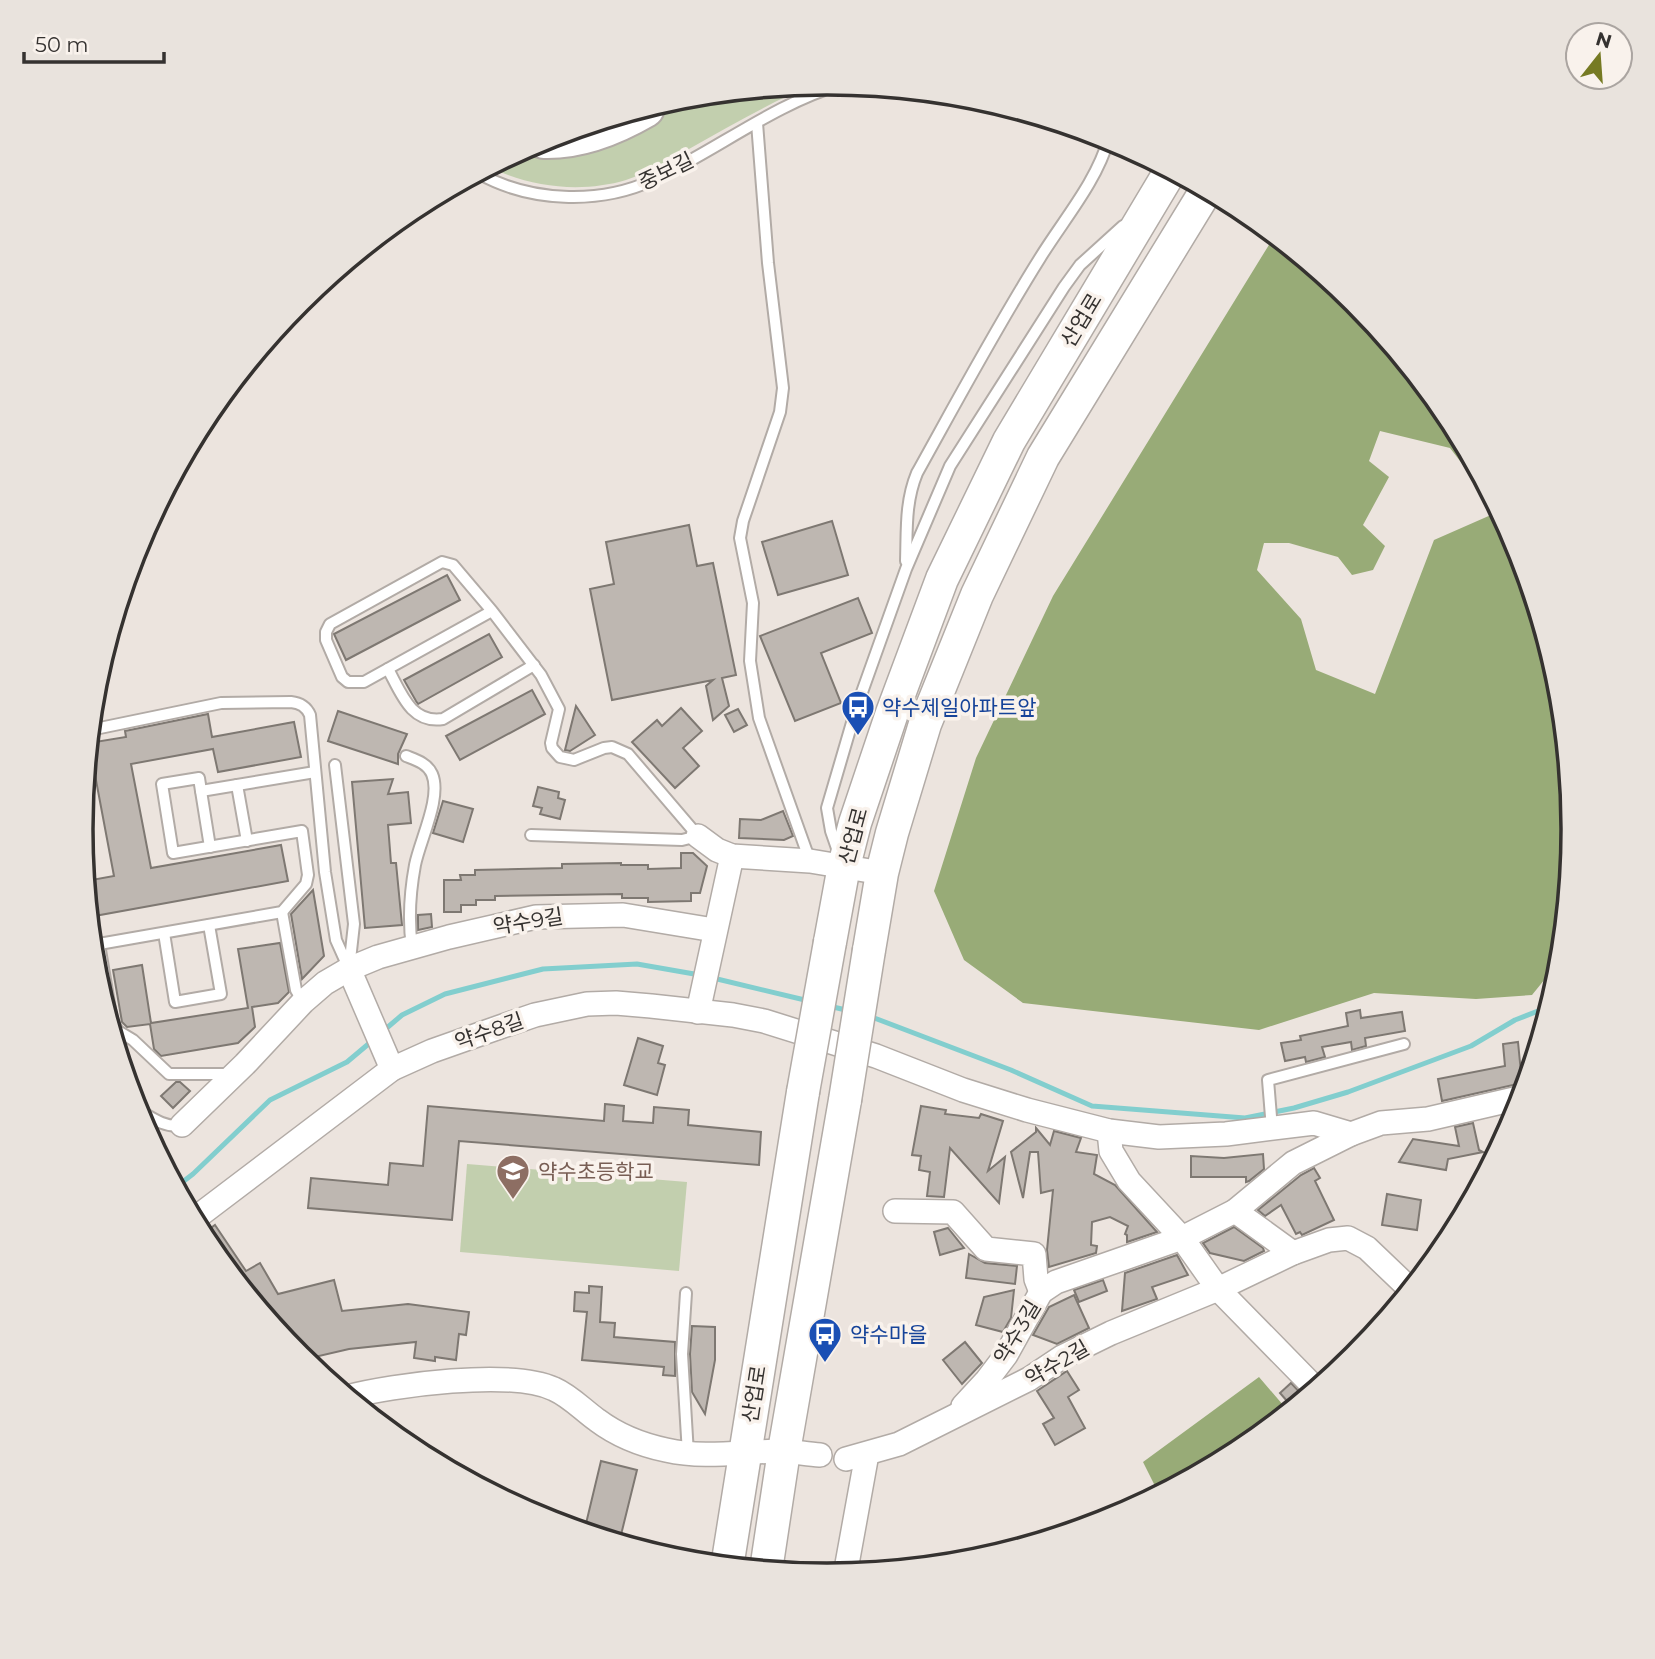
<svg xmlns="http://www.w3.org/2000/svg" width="1655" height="1659" font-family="Montserrat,'Noto Sans KR',sans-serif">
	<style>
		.green { fill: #c2cfae }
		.forest { fill: #98ab77 }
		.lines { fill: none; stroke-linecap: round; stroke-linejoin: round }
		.stream { stroke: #82cece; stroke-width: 5 }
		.building { fill: #beb7b1; stroke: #7e7872; stroke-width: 2 }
		.lane-casing { stroke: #b2aba6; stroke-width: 14 }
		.street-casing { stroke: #b2aba6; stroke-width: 26 }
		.secondary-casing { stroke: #b2aba6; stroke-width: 35 }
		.highway-casing { stroke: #b2aba6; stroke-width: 42 }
		.lane { stroke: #fff; stroke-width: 10 }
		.street { stroke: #fff; stroke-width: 23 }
		.secondary { stroke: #fff; stroke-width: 32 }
		.highway { stroke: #fff; stroke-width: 38 }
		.secondary-bridge-casing { stroke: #b2aba6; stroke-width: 35; stroke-linecap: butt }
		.secondary-bridge { stroke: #fff; stroke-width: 32 }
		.labels { text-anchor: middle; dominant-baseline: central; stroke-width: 7; stroke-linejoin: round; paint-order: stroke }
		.street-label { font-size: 21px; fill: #353230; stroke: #f9f2ec }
		.transit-label { font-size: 21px; fill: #164399; stroke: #f9f2ec; text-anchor: start }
		.education-label { font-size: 21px; fill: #785e54; stroke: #f9f2ec; text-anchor: start }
		.rim { fill: none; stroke: #353230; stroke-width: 3.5 }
	</style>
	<rect width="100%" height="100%" fill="#ece4de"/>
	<g class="green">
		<path d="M814,84C771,102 730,126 689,149C670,160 648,173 626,180C583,193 530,188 490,167L521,151L553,152L647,122L686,96Z"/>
		<polygon points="467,1164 687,1182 679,1271 460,1252"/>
	</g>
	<g class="forest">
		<polygon points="1275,235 1356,302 1449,415 1491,493 1470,474 1450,448 1380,431 1369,461 1389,477 1363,525 1385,546 1373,570 1352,575 1338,557 1289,543 1264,543 1257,570 1301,619 1316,670 1375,694 1434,540 1500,511 1518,544 1560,684 1574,830 1562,958 1532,995 1476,999 1374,993 1259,1030 1023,1003 964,960 934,891 976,758 1053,596"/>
		<polygon points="1259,1377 1289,1412 1242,1451 1154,1498 1154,1484 1143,1462"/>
	</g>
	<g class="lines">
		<g class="stream">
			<polyline points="713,978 809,1001"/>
			<polyline points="829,1006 850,1011"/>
			<polyline points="869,1016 1011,1070 1092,1106 1245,1118 1294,1108 1348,1092 1471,1046 1515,1020 1551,1006"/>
			<polyline points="382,1032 402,1015 445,994 543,969 637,964 700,975"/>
			<polyline points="176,1187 193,1174 270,1100 347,1062 372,1041"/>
		</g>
	</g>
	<g class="building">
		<polygon points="832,521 848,575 778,595 762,542"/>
		<polygon points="689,525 697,566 713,563 736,675 722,678 729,706 713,720 706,686 713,680 612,700 590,589 614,584 606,542"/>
		<polygon points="447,575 460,600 346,660 334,634"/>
		<polygon points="858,598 872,633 821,653 841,703 795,721 760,636"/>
		<polygon points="489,634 502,657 418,704 416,701 404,680"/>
		<polygon points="532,690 545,714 460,760 446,736"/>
		<polygon points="576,706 595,735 570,751 565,750"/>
		<polygon points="681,708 702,731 683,748 699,766 675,788 632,742 657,720 662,726"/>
		<polygon points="738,709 747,725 734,732 725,715"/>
		<polygon points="338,711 407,734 398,754 398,764 328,741"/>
		<polygon points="208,714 212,737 294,722 301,757 218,772 213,749 131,764 151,868 281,845 288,881 89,917 86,881 114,876 89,743 126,737 125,731"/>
		<polygon points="393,779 388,794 408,792 411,823 388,825 391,863 396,863 402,925 365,928 352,782"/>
		<polygon points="538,787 559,792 558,798 565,800 560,819 540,814 542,808 533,806"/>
		<polygon points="443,801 473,809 463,842 433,833"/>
		<polygon points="783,811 793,836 784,840 739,838 740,819 761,820"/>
		<polygon points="681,853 693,853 707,866 700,893 691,893 691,901 648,902 648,898 622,898 622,894 495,896 495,900 476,900 476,905 461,905 461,912 444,912 444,880 461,880 460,875 475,875 475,870 562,868 562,864 621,863 621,865 648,865 648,869 681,868"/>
		<polygon points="313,890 324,956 302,979 291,914"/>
		<polygon points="431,914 432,927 418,930 418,915"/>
		<polygon points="280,943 289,992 278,1003 252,1007 255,1027 238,1043 161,1056 154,1049 150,1024 127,1027 122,1022 113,970 142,965 151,1023 248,1008 238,949"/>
		<polygon points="1360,1010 1361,1018 1402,1012 1405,1031 1365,1038 1366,1046 1352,1050 1351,1042 1322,1047 1325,1057 1306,1062 1305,1057 1285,1061 1281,1043 1301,1040 1300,1036 1348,1026 1346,1013"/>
		<polygon points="638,1038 663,1046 658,1063 665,1065 657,1095 624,1085"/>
		<polygon points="1518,1042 1522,1083 1442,1101 1438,1079 1505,1066 1503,1044"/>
		<polygon points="176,1082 180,1082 190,1091 173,1108 161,1096"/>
		<polygon points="605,1104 624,1106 623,1121 653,1123 654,1107 689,1110 688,1125 761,1132 759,1165 459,1141 452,1220 308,1208 311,1178 388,1185 390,1163 423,1166 428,1106 604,1121"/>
		<polygon points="921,1106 946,1110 945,1114 979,1118 981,1114 1003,1121 988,1171 1005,1157 999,1203 950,1148 944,1197 927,1196 930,1172 919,1170 921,1156 912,1155"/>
		<polygon points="1473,1123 1479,1150 1483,1152 1448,1159 1446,1170 1399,1162 1413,1139 1459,1146 1455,1127"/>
		<polygon points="1036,1128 1050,1145 1054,1131 1081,1138 1076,1152 1097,1155 1094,1174 1115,1185 1157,1232 1127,1242 1127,1235 1125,1234 1128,1226 1110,1217 1092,1222 1091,1245 1097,1246 1096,1253 1049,1267 1047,1250 1053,1190 1041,1193 1038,1152 1030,1152 1023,1198 1011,1152 1036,1132"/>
		<polygon points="1263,1154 1264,1169 1249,1181 1246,1182 1246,1177 1191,1177 1191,1156 1224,1158"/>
		<polygon points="1314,1168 1320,1178 1315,1181 1334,1220 1302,1235 1300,1232 1296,1234 1281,1205 1265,1216 1258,1210 1301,1175"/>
		<polygon points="1387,1194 1421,1200 1417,1230 1382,1225"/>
		<polygon points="215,1225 246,1271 260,1263 278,1294 334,1280 342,1311 408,1304 469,1312 466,1335 459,1334 456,1360 435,1357 435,1361 414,1358 416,1342 349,1349 302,1360 206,1244 201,1235"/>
		<polygon points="1234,1227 1263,1248 1264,1251 1244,1261 1210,1253 1203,1243"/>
		<polygon points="948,1228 964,1248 940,1255 934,1232"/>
		<polygon points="969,1254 985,1263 1017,1266 1015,1284 966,1278"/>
		<polygon points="1177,1255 1188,1275 1152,1287 1157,1299 1122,1311 1125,1273"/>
		<polygon points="1103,1280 1107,1291 1079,1302 1074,1290"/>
		<polygon points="589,1286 602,1287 600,1322 615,1323 614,1337 675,1342 675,1376 663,1375 664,1367 582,1360 587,1312 574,1311 575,1292 589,1293"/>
		<polygon points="1014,1290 1011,1318 1003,1332 976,1325 984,1297"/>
		<polygon points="1074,1295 1089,1328 1057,1344 1033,1335 1049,1307"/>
		<polygon points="692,1326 715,1327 715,1360 705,1414 692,1392 690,1354"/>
		<polygon points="965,1342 982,1363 962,1384 943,1360"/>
		<polygon points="1067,1371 1079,1390 1068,1397 1085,1428 1055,1445 1043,1424 1054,1418 1037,1391"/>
		<polygon points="1291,1383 1305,1398 1294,1409 1280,1393"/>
		<polygon points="601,1461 637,1470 619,1543 584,1532"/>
	</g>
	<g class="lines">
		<defs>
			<g id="lane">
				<polyline points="757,123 768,263 783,388 780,412 743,521 740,538 753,603 750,661 759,718 810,861"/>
				<path d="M478,173C529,202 599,205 653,180C717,150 774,104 842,84"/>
				<path d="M906,561C907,530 905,502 917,473C957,401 996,328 1040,258C1064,219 1096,183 1109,138"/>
				<polyline points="492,611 364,682 348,682 342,677 326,640 326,632 330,624 442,562 453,565 492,611 541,675 559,709 551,743 552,748 560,757 574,760 604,748 612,747 628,754 698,836"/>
				<path d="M388,669C401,693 411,724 443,719L534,665"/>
				<path d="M90,732L95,729L221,703L291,702C300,703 306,706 310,715L325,872L336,940L349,969"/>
				<path d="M406,756C416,760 427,763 432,774C442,797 420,840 415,865C410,892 408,919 412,947"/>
				<polyline points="335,765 354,924 349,969"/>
				<polyline points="237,785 247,841"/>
				<polyline points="201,791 210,847"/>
				<polyline points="531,835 682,840 698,836"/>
				<polyline points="839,854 831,831 827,808 856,709 906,569 950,466 1064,287 1080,265 1123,226"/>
				<polyline points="282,912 296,990 303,1002"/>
				<polyline points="164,933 175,1002 221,994 209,925"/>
				<polyline points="92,943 99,944 282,912 306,884 308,875 302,831 173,853 162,784 199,778 201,791 315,772"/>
				<polyline points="99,944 112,1021 118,1031 133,1040 169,1074 233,1074"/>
				<path d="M135,1108C149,1116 165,1129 182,1125"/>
				<polyline points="1272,1129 1268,1080 1404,1044"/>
				<polyline points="686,1293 682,1354 688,1454"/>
			</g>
			<g id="street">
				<polyline points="698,836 717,850 732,856 810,861 882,873"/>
				<polyline points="349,969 392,1069"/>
				<polyline points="698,1012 732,856"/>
				<polyline points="182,1125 245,1064 303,1002 325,983 349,969 378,957 449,937 536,917 623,915 714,930"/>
				<polyline points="1109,1131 1111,1151 1129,1181 1182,1238 1218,1289 1317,1390"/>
				<polyline points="895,1211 953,1212 986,1249 1034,1254 1036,1279 1041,1292"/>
				<polyline points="1235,1211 1293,1253"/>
				<polyline points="193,1220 392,1069 432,1051 500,1027 535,1015 587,1004 616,1003 651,1006 733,1015 764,1021 876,1056 963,1090 1027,1110 1109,1131 1159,1137 1226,1134 1314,1123 1351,1134 1381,1123 1428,1119 1523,1097"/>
				<path d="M347,1397C393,1385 511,1369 554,1389C570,1396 583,1410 597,1420C617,1435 642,1445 666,1450C706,1459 743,1451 783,1451C795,1452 808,1454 820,1455"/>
				<polyline points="963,1406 987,1380 1006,1355 1041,1292 1056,1282 1182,1238 1235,1211 1293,1163 1351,1134"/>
				<polyline points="846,1459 899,1444 1029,1379 1062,1357 1111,1333 1218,1289 1293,1253 1329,1240 1348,1238 1367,1248 1411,1290"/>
				<polyline points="845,1575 867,1454"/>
			</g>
			<g id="secondary">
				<polyline points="830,942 844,866 855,823 892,713 942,579 1009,441 1171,170"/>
				<polyline points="869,950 882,873 892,833 925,724 977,595 1043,457 1207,189"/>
				<polyline points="727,1567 803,1092"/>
				<polyline points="766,1570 784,1451 845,1100"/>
			</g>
			<path id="highway" d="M544,139C580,140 614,126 645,108"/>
		</defs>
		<use href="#lane" class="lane-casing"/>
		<use href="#street" class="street-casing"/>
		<use href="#secondary" class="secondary-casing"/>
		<use href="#highway" class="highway-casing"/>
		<use href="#lane" class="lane"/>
		<use href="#street" class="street"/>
		<use href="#secondary" class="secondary"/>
		<use href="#highway" class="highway"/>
		<defs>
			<g id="secondary-bridge">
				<polyline points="803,1092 830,942"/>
				<polyline points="845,1100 869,950"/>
			</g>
		</defs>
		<use href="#secondary-bridge" class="secondary-bridge-casing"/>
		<use href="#secondary-bridge" class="secondary-bridge"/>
	</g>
	<defs>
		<symbol id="bus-pin" viewBox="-11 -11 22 30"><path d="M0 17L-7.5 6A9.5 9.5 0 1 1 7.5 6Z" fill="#1a4fb4" stroke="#f9f2ec"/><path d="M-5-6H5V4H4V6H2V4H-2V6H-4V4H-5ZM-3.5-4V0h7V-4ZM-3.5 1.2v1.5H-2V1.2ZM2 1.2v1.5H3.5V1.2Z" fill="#fff"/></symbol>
		<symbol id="school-pin" viewBox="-11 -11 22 30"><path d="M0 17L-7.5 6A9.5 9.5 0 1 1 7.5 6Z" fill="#8d6e63" stroke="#f9f2ec"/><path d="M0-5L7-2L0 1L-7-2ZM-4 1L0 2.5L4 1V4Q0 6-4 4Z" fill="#fff"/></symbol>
	</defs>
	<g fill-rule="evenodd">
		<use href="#bus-pin" x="839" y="688" width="38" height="52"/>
		<use href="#school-pin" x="494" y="1152" width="38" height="52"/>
		<use href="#bus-pin" x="806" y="1315" width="38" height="52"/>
	</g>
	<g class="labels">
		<g class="street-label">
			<text transform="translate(666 171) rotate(-26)">중보길</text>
			<text transform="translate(1081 320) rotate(-59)">산업로</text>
			<text transform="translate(853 836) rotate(-75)">산업로</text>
			<text transform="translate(528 921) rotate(-9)">약수9길</text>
			<text transform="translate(489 1031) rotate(-19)">약수8길</text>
			<text transform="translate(1017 1332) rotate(-59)">약수3길</text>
			<text transform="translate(1057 1363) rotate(-30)">약수2길</text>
			<text transform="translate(754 1394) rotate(-81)">산업로</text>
		</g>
		<g class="transit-label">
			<text x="882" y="707">약수제일아파트앞</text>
			<text x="850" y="1334">약수마을</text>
		</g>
		<g class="education-label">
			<text x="538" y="1171">약수초등학교</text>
		</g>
	</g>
	<path d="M0 0H1655V1659H0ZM93 829a734 734 0 1 1 1468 0a734 734 0 1 1-1468 0Z" fill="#e9e3dd" fill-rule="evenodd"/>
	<path class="rim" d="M93 829a734 734 0 1 1 1468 0a734 734 0 1 1-1468 0Z"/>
	<g transform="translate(1599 56) rotate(17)"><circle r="33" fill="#f9f2ec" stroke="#aba5a1" stroke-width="2"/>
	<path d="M0-5L12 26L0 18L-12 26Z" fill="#767a23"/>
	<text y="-10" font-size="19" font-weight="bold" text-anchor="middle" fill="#353230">N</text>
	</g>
	<path d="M24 52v10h140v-10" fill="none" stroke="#353230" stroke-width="3.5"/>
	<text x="35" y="52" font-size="21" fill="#353230" stroke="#f9f2ec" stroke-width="5" paint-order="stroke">50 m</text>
</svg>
